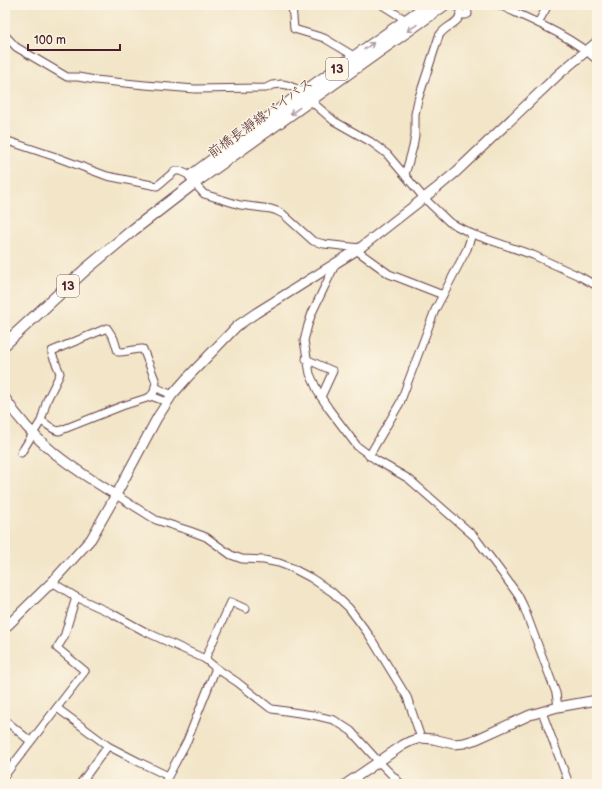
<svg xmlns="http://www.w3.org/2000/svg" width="602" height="789" font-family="'Balsamiq Sans','Klee One',sans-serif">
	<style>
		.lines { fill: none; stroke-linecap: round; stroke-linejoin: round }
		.minor-casing { stroke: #633d43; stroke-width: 9 }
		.tertiary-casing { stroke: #633d43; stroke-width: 11 }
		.primary-casing { stroke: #633d43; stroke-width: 13 }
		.minor { stroke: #fff; stroke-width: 7 }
		.tertiary { stroke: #fff; stroke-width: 9 }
		.primary { stroke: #fff; stroke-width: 11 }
		.oneway { stroke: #ae9aa0 }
		.labels { text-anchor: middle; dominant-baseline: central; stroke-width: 3; stroke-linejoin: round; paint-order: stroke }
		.shield { fill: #fcf5e5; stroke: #7f5f63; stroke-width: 1 }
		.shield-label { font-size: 13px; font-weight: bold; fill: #4a1f2b }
		.street-label { font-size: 14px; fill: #4a1f2b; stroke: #fcf5e5 }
	</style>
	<rect width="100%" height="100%" fill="#fcf5e5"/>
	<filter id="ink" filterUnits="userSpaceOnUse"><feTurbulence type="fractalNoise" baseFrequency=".025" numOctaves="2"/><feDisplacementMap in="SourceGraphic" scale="8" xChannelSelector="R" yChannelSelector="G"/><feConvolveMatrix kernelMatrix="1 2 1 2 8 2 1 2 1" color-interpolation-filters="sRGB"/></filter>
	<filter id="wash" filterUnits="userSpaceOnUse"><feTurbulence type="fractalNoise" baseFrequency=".012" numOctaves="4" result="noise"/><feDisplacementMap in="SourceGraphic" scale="16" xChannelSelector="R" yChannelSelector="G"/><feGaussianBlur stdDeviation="0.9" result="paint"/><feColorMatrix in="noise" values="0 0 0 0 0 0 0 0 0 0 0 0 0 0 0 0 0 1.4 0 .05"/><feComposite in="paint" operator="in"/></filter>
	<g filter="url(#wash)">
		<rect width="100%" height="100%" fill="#f2e5c8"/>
	</g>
	<g filter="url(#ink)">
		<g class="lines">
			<defs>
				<g id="minor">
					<polyline points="292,5 294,29 324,38 354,56"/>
					<polyline points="382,5 406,20"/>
					<path d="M499,5C533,21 569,35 597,60"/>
					<polyline points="460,15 466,15 468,14 467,5"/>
					<polyline points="538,23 548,5"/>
					<polyline points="5,35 16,47 67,77 78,77 95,80 145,85 195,89 266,88 272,85 282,84 287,85 297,89 334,121 371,142 387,154 424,198 449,222 472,234 533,255 579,276 597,286"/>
					<polyline points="5,140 56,157 107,176 157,186 175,171 180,171 191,176 194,183 204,194 240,205 271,209 277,211 283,214 313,241 324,244 360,248"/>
					<path d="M405,175L413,147L415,135V114L418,100L439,36C446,23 465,25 459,5"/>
					<polyline points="356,250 389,274 443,295"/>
					<polyline points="336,263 312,313 308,325 304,341 310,374 319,394 329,409 357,446 376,460 409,479 474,536 505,577 518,595 523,605 556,693 558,707"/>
					<polyline points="306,359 333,371 321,397"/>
					<polyline points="155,387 172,395"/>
					<polyline points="151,396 167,402"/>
					<path d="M21,453L41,421L47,400L59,376L60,373L52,354V351L107,328L114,339L118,352C127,353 135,348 143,349L156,382L154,392L150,397L122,406L59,431C52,430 48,424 41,421"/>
					<polyline points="369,456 400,403 435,310 467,249 472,234"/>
					<polyline points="116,495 156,520 190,531 206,537 231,555 242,559 264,560 279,563 292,568 311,578 332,592 349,608 369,635 407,697 421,738"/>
					<polyline points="52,582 76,597 111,613 144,631 205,659 216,668 237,682 270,708 272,709 313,715 334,720 351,731 379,762 401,784"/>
					<polyline points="205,659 231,602 246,609"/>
					<polyline points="57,708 108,746 139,762 168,776"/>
					<polyline points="542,712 568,781 559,784"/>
					<polyline points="5,720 30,741"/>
					<polyline points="5,775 85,671 57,648 64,637 76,597"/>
					<polyline points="80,784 108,746"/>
					<polyline points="164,784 187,741 216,668"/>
				</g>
				<g id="tertiary">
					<path d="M5,398C33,443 72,468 116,495"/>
					<polyline points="5,628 52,582 91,539 116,495 157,418 172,395 187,378 237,326 256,313 360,248 438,187 456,172 559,74 597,42"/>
					<polyline points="346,784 403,745 411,741 421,738 433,739 454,744 464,743 477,739 530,715 558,707 597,700"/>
				</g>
				<g id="primary">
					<polyline points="191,176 294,99 428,5"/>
					<polyline points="5,344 85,270 133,230 194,183 444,5"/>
				</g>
			</defs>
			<use href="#minor" class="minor-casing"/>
			<use href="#tertiary" class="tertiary-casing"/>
			<use href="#primary" class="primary-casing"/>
			<use href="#minor" class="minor"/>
			<use href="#tertiary" class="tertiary"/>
			<use href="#primary" class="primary"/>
		</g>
		<defs><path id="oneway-shaft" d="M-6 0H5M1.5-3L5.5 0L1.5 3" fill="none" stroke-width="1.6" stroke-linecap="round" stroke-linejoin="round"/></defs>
		<g class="oneway">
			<use href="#oneway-shaft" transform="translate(412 28) rotate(145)"/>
			<use href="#oneway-shaft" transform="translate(369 46) rotate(-35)"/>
			<use href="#oneway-shaft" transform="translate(295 111) rotate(144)"/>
		</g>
	</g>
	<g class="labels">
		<g class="shield">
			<rect x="326" y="58" width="22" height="22" rx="3"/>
			<rect x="57" y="275" width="22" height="22" rx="3"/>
		</g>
		<g class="shield-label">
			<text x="337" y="69">13</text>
			<text x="68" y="286">13</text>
		</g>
		<g class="street-label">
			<text transform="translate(260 118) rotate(-36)">前橋長瀞線バイパス</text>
		</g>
	</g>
	<rect width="602" height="789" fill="none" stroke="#fcf5e5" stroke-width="20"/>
	<path d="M28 44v6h92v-6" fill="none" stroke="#4a1f2b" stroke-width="2"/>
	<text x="34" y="44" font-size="12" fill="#4a1f2b" stroke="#fcf5e5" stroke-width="3" paint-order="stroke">100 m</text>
</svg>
